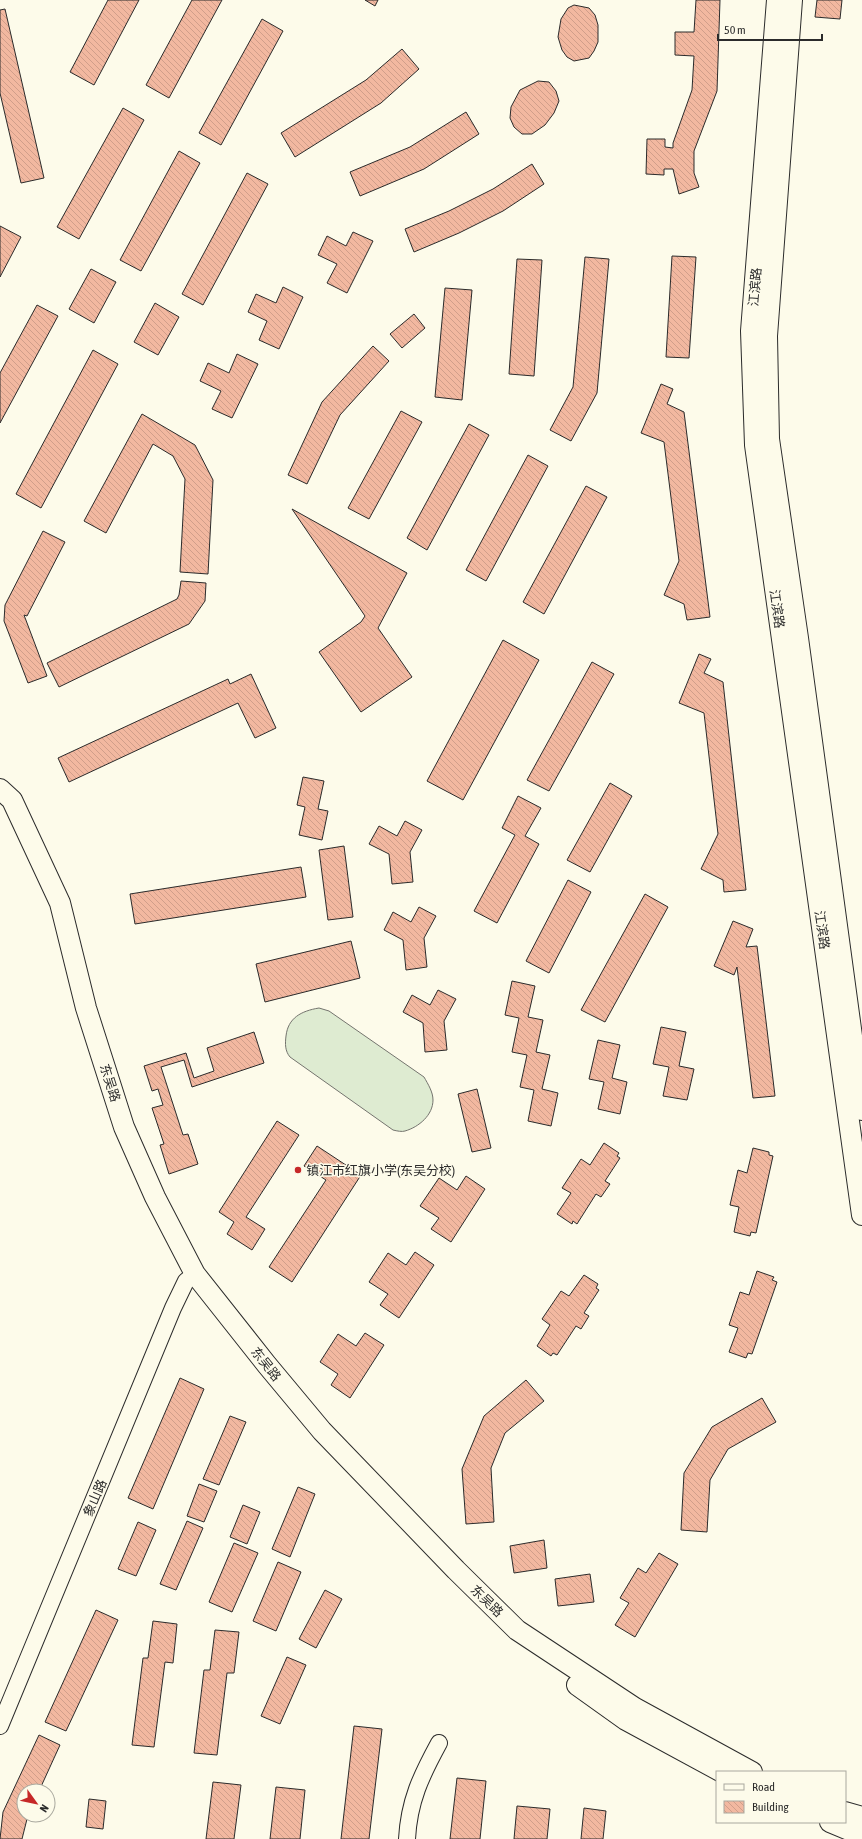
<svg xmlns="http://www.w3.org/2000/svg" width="862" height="1839" font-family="'Asap Condensed','Noto Sans SC',sans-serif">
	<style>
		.pitch { fill: #deebd1; stroke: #74746e }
		.building { fill: url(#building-back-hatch); stroke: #2b2b2b }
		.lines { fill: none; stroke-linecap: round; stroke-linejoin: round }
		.minor-casing { stroke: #2b2b2b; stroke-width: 18 }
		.major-casing { stroke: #2b2b2b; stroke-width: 22 }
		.minor { stroke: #fdfbea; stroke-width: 16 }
		.major { stroke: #fdfbea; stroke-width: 20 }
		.poi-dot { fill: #c62828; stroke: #fdfbea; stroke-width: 1.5 }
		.labels { text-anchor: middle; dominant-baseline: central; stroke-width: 3; stroke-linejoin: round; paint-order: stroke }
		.street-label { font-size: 13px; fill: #2b2b2b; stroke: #fdfbea }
		.poi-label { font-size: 13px; fill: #2b2b2b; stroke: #fdfbea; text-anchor: start }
	</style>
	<defs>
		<pattern id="building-back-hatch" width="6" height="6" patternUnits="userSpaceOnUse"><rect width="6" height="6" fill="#f2b8a0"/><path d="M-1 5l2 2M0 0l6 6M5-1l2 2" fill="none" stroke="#d09e8a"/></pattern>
	</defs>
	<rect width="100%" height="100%" fill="#fdfbea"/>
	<path class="pitch" d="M319,1008L329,1011L424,1077C428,1084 433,1092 433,1100C433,1115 419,1127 405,1131C402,1132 397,1131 393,1130L290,1057C285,1051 285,1044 286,1036C288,1018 301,1011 319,1008Z"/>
	<g class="building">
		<polygon points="108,0 139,0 94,85 70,72"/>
		<polygon points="192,0 222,0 169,98 146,85"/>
		<polygon points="365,0 378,0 375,6"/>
		<polygon points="696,0 720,0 717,91 694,151 694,173 699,187 679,194 673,169 664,169 664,175 646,174 647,139 665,139 665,147 673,148 673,143 692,90 694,56 675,55 675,32 694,32"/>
		<polygon points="817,0 842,0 840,19 815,17"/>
		<polygon points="574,5 589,8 595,15 598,25 598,42 594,51 589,58 574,61 567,57 562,50 558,37 561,19 568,8"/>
		<polygon points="5,9 44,178 21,183 0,93 0,10"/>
		<polygon points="262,19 283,31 221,145 199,133"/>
		<polygon points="402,49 419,69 381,103 295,157 281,133 366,80"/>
		<polygon points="538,81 549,82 556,91 559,101 554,113 545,125 532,134 522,134 514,127 510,118 511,107 520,90"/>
		<polygon points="123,108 144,120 79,239 57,227"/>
		<polygon points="466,112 479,134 424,169 360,196 350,172 410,147"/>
		<polygon points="179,151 200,163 141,271 120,260"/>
		<polygon points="532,164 544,184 503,211 459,233 414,252 405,229 449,211 493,189"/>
		<polygon points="247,173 268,184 203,305 182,294"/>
		<polygon points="0,226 21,237 0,277"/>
		<polygon points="353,232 373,241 347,293 327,283 337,264 318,255 327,236 346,246"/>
		<polygon points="672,256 696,257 689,358 666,357"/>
		<polygon points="585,257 609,259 597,393 571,441 550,430 573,387"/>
		<polygon points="517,259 542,260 534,376 509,374"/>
		<polygon points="91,269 116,282 94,323 69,309"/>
		<polygon points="283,287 303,297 279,349 259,340 267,321 248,312 256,294 276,303"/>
		<polygon points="445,288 472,290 462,400 435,397"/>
		<polygon points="155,303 179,317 158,355 134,342"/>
		<polygon points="37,305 58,316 0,423 0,373"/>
		<polygon points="414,314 425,328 402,348 390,334"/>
		<polygon points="373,346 389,361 340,415 307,484 288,475 322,402"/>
		<polygon points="93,350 118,364 41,508 16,494"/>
		<polygon points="237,354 258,364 232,418 212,409 221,391 200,381 208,363 229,373"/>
		<polygon points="661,384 673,389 667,404 684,412 710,617 687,620 684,604 664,595 679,561 664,442 641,433"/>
		<polygon points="401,411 422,422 369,519 348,508"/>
		<polygon points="142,414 195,445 213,480 208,574 180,572 185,479 173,456 153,444 106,533 84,521"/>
		<polygon points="469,424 489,435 427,550 407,538"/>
		<polygon points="528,455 548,466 486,581 466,570"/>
		<polygon points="586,486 607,497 544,614 523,602"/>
		<polygon points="292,509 407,573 378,628 412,677 361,712 319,652 361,622 365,616"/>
		<polygon points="43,531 65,542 27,616 24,615 47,676 28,683 4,621 5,605"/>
		<polygon points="181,581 206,583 205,601 189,624 59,687 47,663 177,599 179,595"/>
		<polygon points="503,640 539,660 463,800 427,781"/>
		<polygon points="699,654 711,659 704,673 723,682 746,890 724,892 723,880 701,869 718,834 704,713 679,703"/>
		<polygon points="592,662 614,674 549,791 527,780"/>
		<polygon points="251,674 276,728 255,738 238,703 69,782 58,758 228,679 230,684"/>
		<polygon points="303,777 324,781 318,809 328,811 322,840 299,835 305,807 297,805"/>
		<polygon points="610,783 632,796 590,872 567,860"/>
		<polygon points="518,796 541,808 525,836 539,844 497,923 474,911 515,835 502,828"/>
		<polygon points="405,821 422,830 410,852 413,882 392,884 389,854 369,844 379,826 397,836"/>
		<polygon points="344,846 353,917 328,920 319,850"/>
		<polygon points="301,867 306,897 135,924 130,894"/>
		<polygon points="568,880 591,892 549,973 526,961"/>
		<polygon points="645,894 668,907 605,1022 581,1010"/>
		<polygon points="419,907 436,916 424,938 427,967 406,970 403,940 384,930 393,912 411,922"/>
		<polygon points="733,921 753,929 746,947 757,946 775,1096 753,1098 737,967 734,975 714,966"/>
		<polygon points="351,941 360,978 265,1002 256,964"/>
		<polygon points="512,981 535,986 528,1017 543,1020 536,1052 550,1055 542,1089 558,1093 551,1126 528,1121 534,1090 520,1087 527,1055 512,1052 519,1018 505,1015"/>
		<polygon points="438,990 456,999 444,1021 447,1050 425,1052 423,1023 403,1012 412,995 430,1005"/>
		<polygon points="661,1027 686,1032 679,1066 694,1069 687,1100 663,1096 669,1067 653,1064"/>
		<polygon points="254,1032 264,1063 192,1087 184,1060 161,1067 183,1135 188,1134 198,1164 169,1174 160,1145 164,1144 152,1108 163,1105 158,1089 152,1091 144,1066 186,1053 194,1078 214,1071 207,1048"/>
		<polygon points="598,1040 620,1045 612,1078 627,1082 620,1114 598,1109 604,1082 589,1079"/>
		<polygon points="477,1089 491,1148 472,1152 458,1094"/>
		<polygon points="277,1121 299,1135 246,1217 265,1229 252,1250 227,1234 234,1222 219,1212"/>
		<polygon points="604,1143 619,1153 617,1156 620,1158 605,1181 610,1184 601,1197 596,1194 577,1224 573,1221 572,1224 557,1214 571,1193 562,1188 581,1159 590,1165"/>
		<polygon points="317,1146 361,1175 292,1282 269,1267 326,1180 304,1166"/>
		<polygon points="753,1148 769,1152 769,1155 773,1156 756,1233 751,1232 750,1236 734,1232 739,1207 730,1205 738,1170 747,1173"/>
		<polygon points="466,1176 485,1189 451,1242 431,1229 439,1218 420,1206 439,1178 457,1190"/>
		<polygon points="415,1252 434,1265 399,1318 380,1305 388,1294 369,1282 388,1253 406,1265"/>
		<polygon points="757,1271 774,1277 772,1280 777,1282 752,1354 748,1353 746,1358 729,1352 738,1328 729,1325 740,1292 749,1295"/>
		<polygon points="584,1275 598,1284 596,1288 599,1290 584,1313 589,1316 581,1329 576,1326 557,1355 553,1353 551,1356 537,1346 550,1325 542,1319 561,1291 569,1296"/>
		<polygon points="365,1333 384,1345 350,1398 331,1385 338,1374 320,1362 338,1334 356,1346"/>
		<polygon points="180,1378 204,1389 153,1509 128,1498"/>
		<polygon points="526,1380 544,1401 505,1433 491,1468 494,1522 466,1524 462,1469 484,1416"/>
		<polygon points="762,1398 776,1422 728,1449 710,1480 707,1532 681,1530 684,1473 712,1427"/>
		<polygon points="230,1416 246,1422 219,1485 203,1479"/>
		<polygon points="199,1484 217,1491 204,1522 187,1516"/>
		<polygon points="298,1487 315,1494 290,1557 272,1549"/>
		<polygon points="243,1505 260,1512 247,1544 230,1537"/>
		<polygon points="187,1521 203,1528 176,1590 160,1584"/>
		<polygon points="138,1522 156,1530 136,1576 118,1569"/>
		<polygon points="544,1540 547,1568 514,1573 510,1546"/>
		<polygon points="234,1543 258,1553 232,1612 209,1602"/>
		<polygon points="659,1553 678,1564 635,1637 615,1625 629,1603 620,1598 638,1568 646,1573"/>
		<polygon points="278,1562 301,1572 276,1631 253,1621"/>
		<polygon points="590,1574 594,1602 558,1606 555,1579"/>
		<polygon points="325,1590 342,1599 316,1648 299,1639"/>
		<polygon points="96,1610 118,1620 66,1731 45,1722"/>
		<polygon points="153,1621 177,1624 173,1663 165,1662 154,1747 132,1745 143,1658 148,1658"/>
		<polygon points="215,1630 239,1632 234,1673 227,1673 217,1755 194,1753 204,1670 210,1670"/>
		<polygon points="287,1657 306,1665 280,1724 261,1716"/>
		<polygon points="354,1726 382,1729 369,1839 341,1839"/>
		<polygon points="39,1735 60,1745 39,1791 24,1791 24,1815 28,1815 22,1839 0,1839 3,1812"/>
		<polygon points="457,1778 486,1781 480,1839 450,1839"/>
		<polygon points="213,1782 241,1785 234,1839 206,1839"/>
		<polygon points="276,1787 305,1790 300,1839 270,1839"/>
		<polygon points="89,1799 106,1801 103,1829 86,1827"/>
		<polygon points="517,1806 550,1809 547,1839 514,1839"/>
		<polygon points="584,1808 606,1811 603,1839 581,1839"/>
	</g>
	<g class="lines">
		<defs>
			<g id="minor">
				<polyline points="0,1726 173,1308 186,1281 195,1274"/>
				<path d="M407,1839C409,1801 421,1776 439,1743"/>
			</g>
			<g id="major">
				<polyline points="777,0 751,331 755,445 862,1215"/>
				<polyline points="792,0 767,336 769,439 798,638 862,1110"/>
				<polyline points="0,789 12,800 60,903 86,1008 124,1127 155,1197 195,1274 267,1365 322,1431 456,1570 517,1630 635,1708 752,1772"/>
				<polyline points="577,1685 626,1720 722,1772"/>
				<polyline points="845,1812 862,1817"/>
				<polyline points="830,1822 849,1830 862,1832"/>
			</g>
		</defs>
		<use href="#minor" class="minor-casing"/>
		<use href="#major" class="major-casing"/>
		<use href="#minor" class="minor"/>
		<use href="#major" class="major"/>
	</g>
	<circle class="poi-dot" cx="298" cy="1170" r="4"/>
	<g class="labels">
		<g class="street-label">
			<text transform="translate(755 287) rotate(-85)">江滨路</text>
			<text transform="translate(777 609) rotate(82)">江滨路</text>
			<text transform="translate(822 930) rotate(82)">江滨路</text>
			<text transform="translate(110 1083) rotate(72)">东吴路</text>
			<text transform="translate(266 1364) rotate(51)">东吴路</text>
			<text transform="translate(95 1498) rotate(-67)">象山路</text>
			<text transform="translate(487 1601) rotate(44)">东吴路</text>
		</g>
		<g class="poi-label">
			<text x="306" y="1170">镇江市红旗小学(东吴分校)</text>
		</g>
	</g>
	<rect x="716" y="1771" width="130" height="52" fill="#fdfbea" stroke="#a9a89e"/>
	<rect x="724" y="1784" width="20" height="6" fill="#fdfbea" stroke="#a9a89e"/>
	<text x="752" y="1791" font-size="12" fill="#2b2b2b">Road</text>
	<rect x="724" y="1801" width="20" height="12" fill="url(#building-back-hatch)" stroke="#a9a89e"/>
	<text x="752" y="1811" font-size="12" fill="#2b2b2b">Building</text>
	<g transform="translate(36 1803) rotate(123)"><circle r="19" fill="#fdfbea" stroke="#a9a89e"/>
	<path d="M0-3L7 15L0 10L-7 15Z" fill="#c62828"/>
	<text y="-6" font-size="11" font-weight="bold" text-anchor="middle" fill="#2b2b2b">N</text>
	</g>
	<path d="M718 34v6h104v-6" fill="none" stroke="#2b2b2b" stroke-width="2"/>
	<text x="724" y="34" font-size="12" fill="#2b2b2b" stroke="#fdfbea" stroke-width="3" paint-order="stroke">50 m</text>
</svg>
